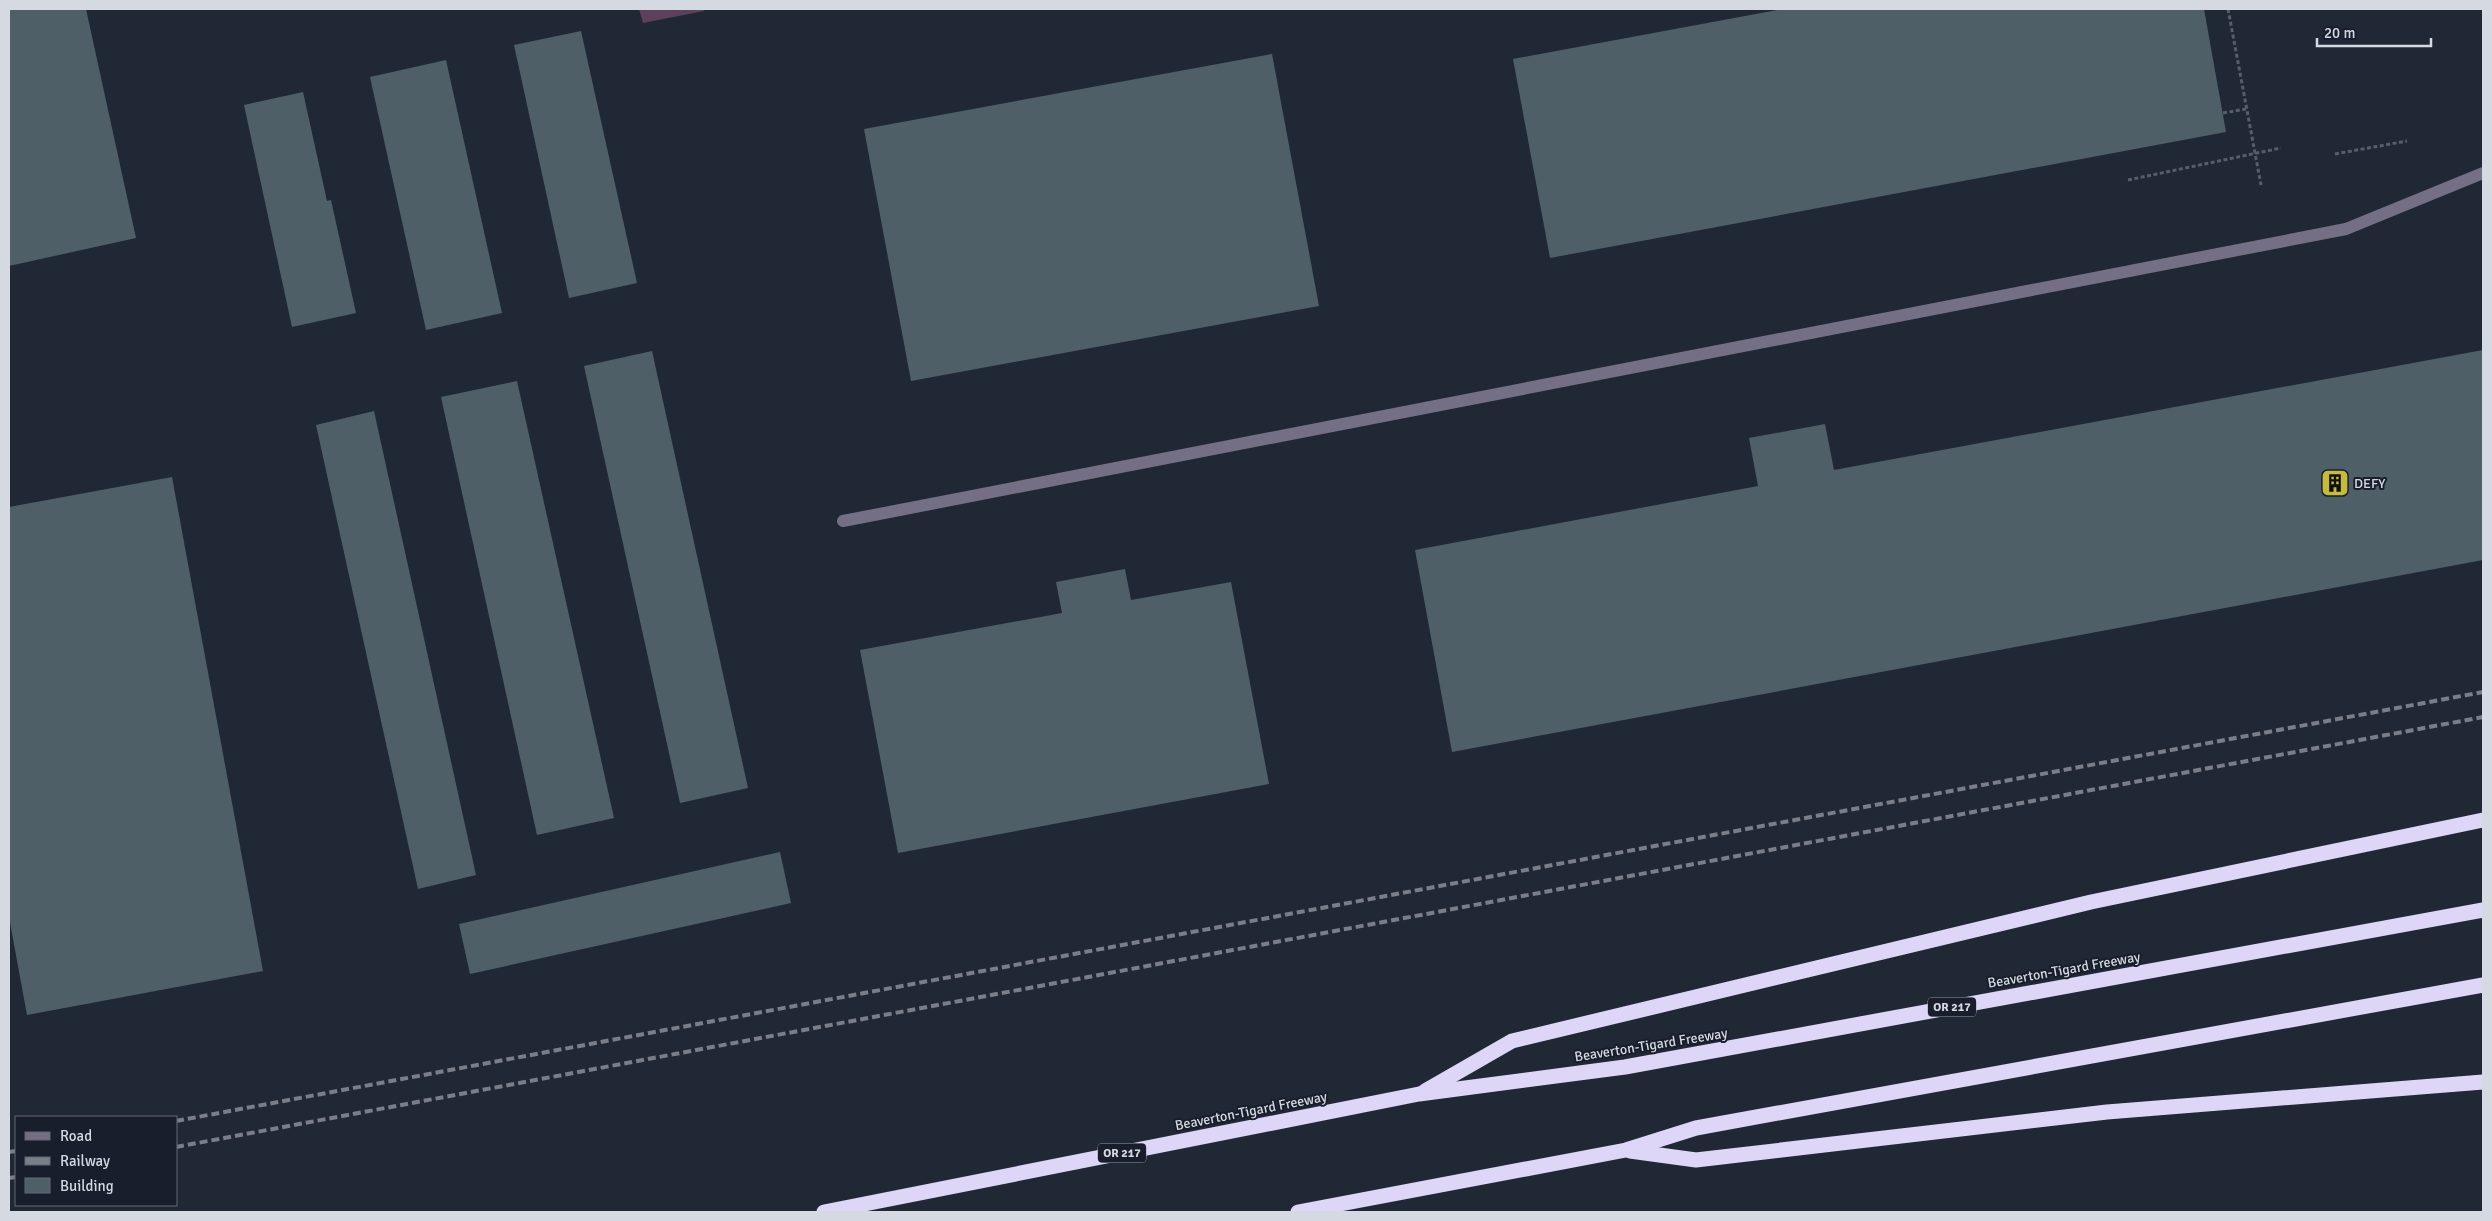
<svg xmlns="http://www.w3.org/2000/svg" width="2492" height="1221" font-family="Signika,sans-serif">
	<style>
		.green { fill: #5b415b }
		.building { fill: #4e5f68 }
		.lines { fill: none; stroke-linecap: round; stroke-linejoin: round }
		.path { stroke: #575e69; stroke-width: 3; stroke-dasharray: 4 2.5; stroke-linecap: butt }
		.minor { stroke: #746f85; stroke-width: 12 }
		.highway { stroke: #ddd6f7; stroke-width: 15 }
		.rail { stroke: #797e89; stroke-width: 4; stroke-dasharray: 8 4; stroke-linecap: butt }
		.labels { text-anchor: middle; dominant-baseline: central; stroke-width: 4; stroke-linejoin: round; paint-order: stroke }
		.shield { fill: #181e2b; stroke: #9ca1ab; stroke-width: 1 }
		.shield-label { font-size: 12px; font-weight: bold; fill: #d5d9e2 }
		.poi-label { font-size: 14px; fill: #d5d9e2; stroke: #181e2b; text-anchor: start }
		.street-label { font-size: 14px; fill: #d5d9e2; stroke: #181e2b }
	</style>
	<rect width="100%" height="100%" fill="#212835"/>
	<polygon class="green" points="639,9 704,9 704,11 643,23"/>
	<g class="building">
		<polygon points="9,9 86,9 136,238 9,266"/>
		<polygon points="1783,9 2204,9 2226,132 1550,258 1513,59"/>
		<polygon points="581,31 637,283 569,298 514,45"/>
		<polygon points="1272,54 1319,306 911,381 864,129"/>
		<polygon points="446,60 502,313 426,330 370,77"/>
		<polygon points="303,92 327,201 331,200 356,313 292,327 244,105"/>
		<polygon points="2483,350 2483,560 1452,752 1415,550 1758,486 1749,438 1825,424 1834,470"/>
		<polygon points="652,351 748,788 680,803 584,366"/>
		<polygon points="517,381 614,818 537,835 441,397"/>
		<polygon points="374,411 476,875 418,889 316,425"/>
		<polygon points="172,477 263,971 27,1015 9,917 9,507"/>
		<polygon points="1125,569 1131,600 1231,582 1269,784 898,853 860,650 1062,613 1056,582"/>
		<polygon points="780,852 791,903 470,974 459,924"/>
	</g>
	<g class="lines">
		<g class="path">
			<polyline points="2228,9 2261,185"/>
			<polyline points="2223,113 2246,109"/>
			<polyline points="2335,154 2407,141"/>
			<polyline points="2128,180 2281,148"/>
		</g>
		<polyline class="minor" points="843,521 2346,229 2483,173"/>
		<g class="highway">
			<polyline points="1425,1091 1512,1041 2091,902 2483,820"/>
			<polyline points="1630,1151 1696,1160 2107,1112 2483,1082"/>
			<polyline points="824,1212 1419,1094 1625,1067 2483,910"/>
			<polyline points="1298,1212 1626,1150 1696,1128 2483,985"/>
		</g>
		<g class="rail">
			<polyline points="176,1121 2483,692"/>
			<polyline points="176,1147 2483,717"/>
			<polyline points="9,1152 16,1151"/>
			<polyline points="9,1178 16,1177"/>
		</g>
	</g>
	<defs>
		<symbol id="building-square" viewBox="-11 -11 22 22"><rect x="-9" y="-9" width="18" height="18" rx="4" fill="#c5bc3d" stroke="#181e2b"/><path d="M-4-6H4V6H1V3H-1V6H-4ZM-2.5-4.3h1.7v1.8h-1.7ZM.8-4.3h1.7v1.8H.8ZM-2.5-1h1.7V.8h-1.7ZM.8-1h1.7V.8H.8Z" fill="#111"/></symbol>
	</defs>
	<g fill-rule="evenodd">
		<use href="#building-square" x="2319" y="467" width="32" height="32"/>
	</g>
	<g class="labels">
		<g class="shield">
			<rect x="1928" y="997.5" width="48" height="19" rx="4"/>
			<rect x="1098" y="1143.5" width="48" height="19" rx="4"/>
		</g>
		<g class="shield-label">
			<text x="1952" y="1007">OR 217</text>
			<text x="1122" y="1153">OR 217</text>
		</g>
		<g class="poi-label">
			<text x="2354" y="483">DEFY</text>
		</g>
		<g class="street-label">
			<text transform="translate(2064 970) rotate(-10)">Beaverton-Tigard Freeway</text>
			<text transform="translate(1651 1045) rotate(-9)">Beaverton-Tigard Freeway</text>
			<text transform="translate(1251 1111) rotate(-11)">Beaverton-Tigard Freeway</text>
		</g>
	</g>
	<rect width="2492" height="1221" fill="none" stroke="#d5d9e2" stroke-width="20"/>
	<rect x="15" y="1116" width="162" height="90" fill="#181e2b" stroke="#646974"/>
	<rect x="25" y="1132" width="25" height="8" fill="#746f85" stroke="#646974"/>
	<text x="60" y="1141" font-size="15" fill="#d5d9e2">Road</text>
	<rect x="25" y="1157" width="25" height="8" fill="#797e89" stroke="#646974"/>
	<text x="60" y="1166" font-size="15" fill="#d5d9e2">Railway</text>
	<rect x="25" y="1178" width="25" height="15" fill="#4e5f68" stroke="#646974"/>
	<text x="60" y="1191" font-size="15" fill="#d5d9e2">Building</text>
	<path d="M2317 38v8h114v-8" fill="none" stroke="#d5d9e2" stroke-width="2.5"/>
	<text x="2324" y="38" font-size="15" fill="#d5d9e2" stroke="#181e2b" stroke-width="4" paint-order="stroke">20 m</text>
</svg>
